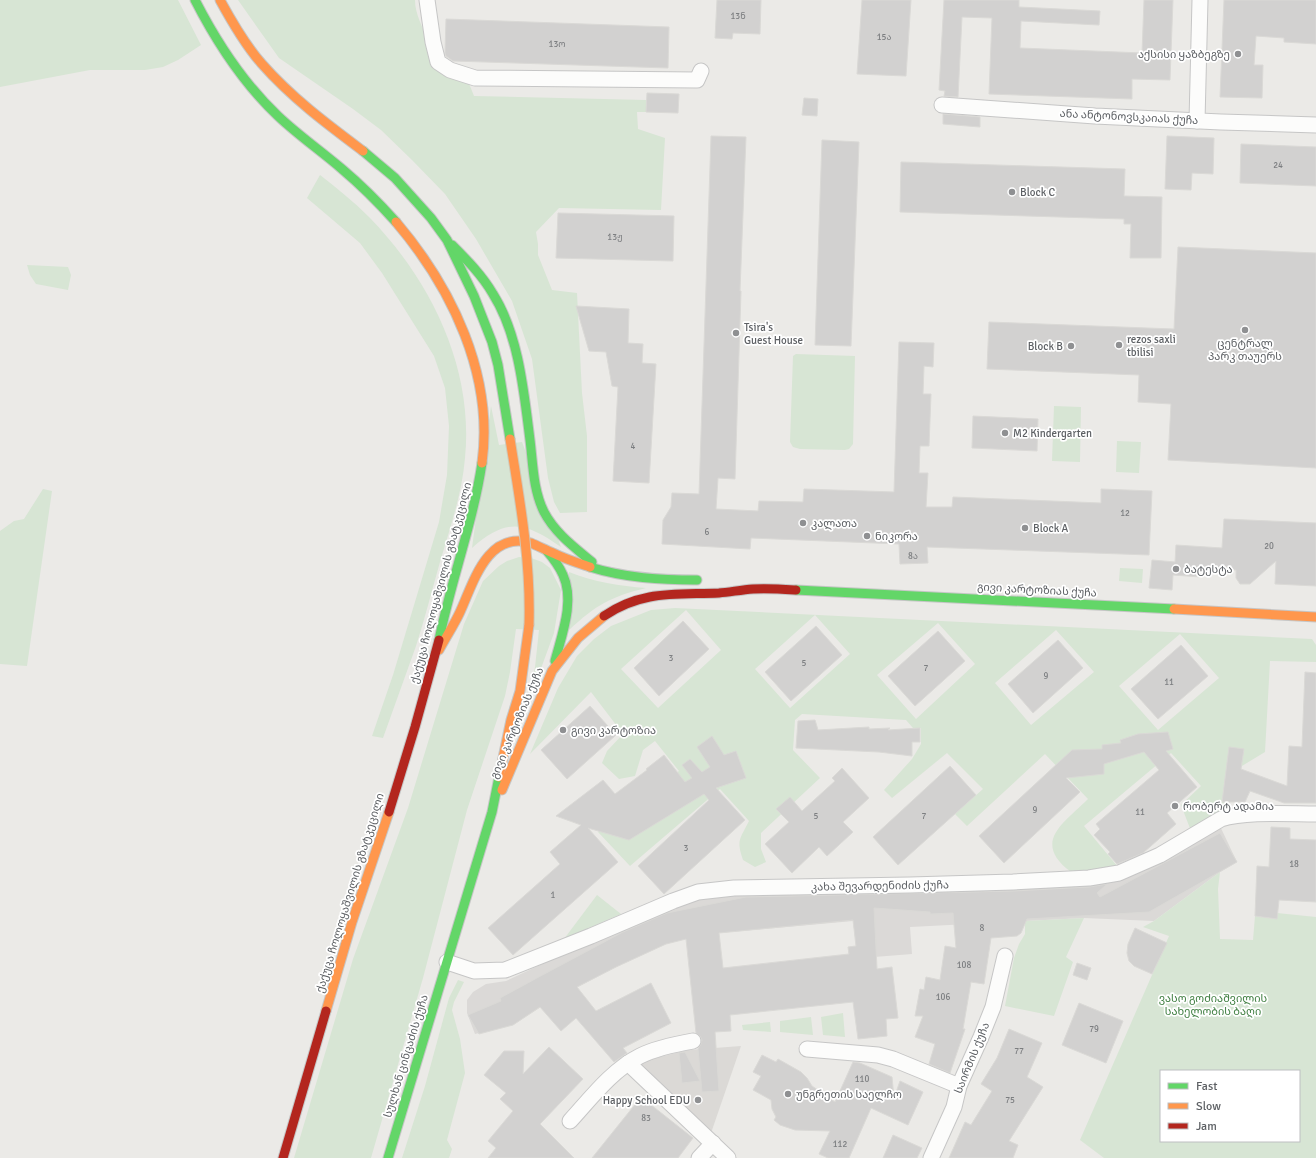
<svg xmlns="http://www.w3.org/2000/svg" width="1316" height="1158" font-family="Signika,'Noto Sans Georgian',sans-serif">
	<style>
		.industrial { fill: #dbd9d7 }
		.education { fill: #dbd9d6 }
		.green { fill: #d7e5d4; fill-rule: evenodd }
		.building { fill: #d2d1d0; stroke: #dad9d6; fill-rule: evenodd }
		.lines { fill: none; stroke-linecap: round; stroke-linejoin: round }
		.street-casing { stroke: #c6c6c6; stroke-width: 17 }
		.fast-casing { stroke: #c6c6c6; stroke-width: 11 }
		.slow-casing { stroke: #c6c6c6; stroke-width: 11 }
		.jam-casing { stroke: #c6c6c6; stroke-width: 11 }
		.street { stroke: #fcfcfb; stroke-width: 15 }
		.fast { stroke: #63d668; stroke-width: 9 }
		.slow { stroke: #ff974d; stroke-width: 9 }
		.jam { stroke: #b3261e; stroke-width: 9 }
		.slow-bridge-casing { stroke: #d0c8b8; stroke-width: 11; stroke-linecap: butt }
		.slow-bridge { stroke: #ff974d; stroke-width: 9 }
		.poi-dot { fill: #8f9092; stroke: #fff; stroke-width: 1.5 }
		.labels { text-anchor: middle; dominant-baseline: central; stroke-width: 3.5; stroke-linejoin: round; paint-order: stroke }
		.number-label { font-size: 9px; fill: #7c7e80 }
		.poi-label { font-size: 11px; fill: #5d6064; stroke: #fff; text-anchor: start }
		.street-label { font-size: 11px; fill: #5d6064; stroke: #fff }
		.park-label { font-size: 11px; fill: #407f42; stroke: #fff }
	</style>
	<rect width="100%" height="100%" fill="#ebeae7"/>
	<polygon class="industrial" points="1219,824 1237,862 1220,872 1154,921 1084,918 910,927 912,954 849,959 848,947 856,946 853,921 719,933 690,938 666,944 616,967 547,1003 513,1025 475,1034 467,1013 467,1000 473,992 486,984 506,981 632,922 700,899 747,895 1087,882"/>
	<polygon class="education" points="741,1046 711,1133 642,1072 639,1062 688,1050"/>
	<g class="green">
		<polygon points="0,0 178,0 201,45 178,60 163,67 145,70 90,70 0,87"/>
		<path d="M238,0H415C415,15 423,26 427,40C429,49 428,59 433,68L468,81L474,96L646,100V112H637L638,129L665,138L661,210L559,208L536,232L538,244V255L552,290L577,293L582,393L587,436V512L560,513L554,502L548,478L532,359L512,301L476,239L445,194L412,160L381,130L353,109L279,58Z"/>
		<path d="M320,175C337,188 354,202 370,218C431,281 474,368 465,458C462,494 450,528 440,562C432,590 425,618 416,646C405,677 394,707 383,738L372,736L393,675L439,522L447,475L449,426L445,388L434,356L382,273L360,243L307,198Z"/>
		<polygon points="27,265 68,267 71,275 68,290 36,284 30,275"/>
		<polygon points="796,354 855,356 853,444 849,449 845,450 800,449 793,447 790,442 793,356"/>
		<path d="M491,406L499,445L522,442L561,547C525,522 507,517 472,548Z"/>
		<polygon points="1054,406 1081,407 1080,462 1052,461"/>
		<polygon points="1117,441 1141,442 1139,473 1116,472"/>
		<polygon points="43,489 52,491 27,666 0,664 0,531 14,521 24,519"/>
		<polygon points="519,557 531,558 542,562 550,568 561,590 554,633 532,693 530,693 535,667 539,630 516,629 510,672 505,696 467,810 423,978 371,1158 294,1158 353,959 408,808 464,624 483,581 499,566 507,561"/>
		<polygon points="1120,568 1143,569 1142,583 1119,581"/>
		<path d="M569,572C594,582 620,586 646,588C610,597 596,605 569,630Z"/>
		<path d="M675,608L1312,639L1316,645V662L1270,661L1265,752L1227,775L1229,809L1218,814L1191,831L1181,805L1201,786L1171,753L1084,826L1118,867L1071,872C1031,842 1064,823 1088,799L1045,754L967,826L955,814L983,789L947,753L892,798L884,790L912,759L921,744V728H913L906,720L802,714L795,720L793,750L820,778L761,833V849L766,862L755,867L743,860C736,840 740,839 749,821L720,789L630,866L598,832L662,782L679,771L655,741L643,750L635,776L619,779L602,763L607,751L623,734L591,692L530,754L558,688L577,656L594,639L611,626L651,610ZM686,610L721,650L658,708L621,669ZM815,615L850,654L790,708L755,669ZM938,623L975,664L916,719L877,675ZM1056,630L1094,672L1031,725L995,683ZM1180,634L1219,678L1158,730L1119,686Z"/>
		<path d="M1220,872L1218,889L1220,939L1253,940L1255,916L1276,919L1277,913L1316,917V1158H1104L1080,1140L1169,936L1143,927L1154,921ZM1161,1071H1299V1141H1161Z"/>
		<polygon points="597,895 621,914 564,939"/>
		<polygon points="1084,918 1066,957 1073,962 1054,1016 1005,1006 1014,958 1019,944 1025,934 1025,921"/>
		<polygon points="458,980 464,982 454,1002 452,1010 460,1039 465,1073 447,1140 452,1149 449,1158 402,1158 425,1086 449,998"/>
		<polygon points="843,1013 845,1037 823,1035 821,1017"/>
		<polygon points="811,1017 813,1035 780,1032 780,1021"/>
		<polygon points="770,1022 771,1032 743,1030 742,1025"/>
	</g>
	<g class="building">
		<polygon points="717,0 761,0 760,34 733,33 732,39 715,38"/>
		<polygon points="862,0 911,0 906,76 857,74"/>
		<polygon points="944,0 1019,0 1019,7 1100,11 1099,25 1021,21 1020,48 1142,53 1144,0 1173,0 1170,80 1132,79 1132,99 989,94 992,18 962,17 958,97 944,96 945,91 939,90"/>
		<polygon points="1224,0 1316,0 1316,44 1284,42 1284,38 1256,36 1254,65 1263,65 1262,98 1220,97"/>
		<polygon points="446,19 669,27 668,68 453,61 446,56 445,53"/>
		<polygon points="647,93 679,94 678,113 646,112"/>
		<polygon points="804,98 818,99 817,116 802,115"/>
		<polygon points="943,114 980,117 980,127 943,124"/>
		<polygon points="711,136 746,137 740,291 741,291 735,479 718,478 716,509 758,511 759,501 803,502 804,489 894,492 899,342 934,343 933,367 924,366 923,394 931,394 929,446 920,446 919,473 928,473 926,507 952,507 953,497 1101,503 1101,489 1152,491 1149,555 927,547 928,563 900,564 899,544 751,538 750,549 662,544 663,520 671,507 672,493 699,494"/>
		<polygon points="1167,136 1214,138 1213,174 1192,173 1191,190 1165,189"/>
		<polygon points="822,140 859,142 851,346 815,345"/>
		<polygon points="1241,144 1316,147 1316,186 1240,183"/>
		<polygon points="901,162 1125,169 1124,196 1162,197 1161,258 1130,258 1131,224 1124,224 1124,219 900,212"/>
		<polygon points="558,213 674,216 673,261 556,258"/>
		<polygon points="1178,247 1316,253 1316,468 1168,460 1171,404 1138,402 1139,375 987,369 989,322 1174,329"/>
		<polygon points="576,306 629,309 628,343 643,344 642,363 656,364 649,483 613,481 618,387 612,386 606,352 589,351"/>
		<polygon points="973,416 1038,419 1037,451 972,448"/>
		<polygon points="1224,519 1316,523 1316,586 1275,584 1276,561 1250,584 1240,584 1236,578 1236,570 1201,569 1201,577 1173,575 1172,590 1149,588 1152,560 1175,562 1176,545 1222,548"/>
		<polygon points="683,621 709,649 659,696 634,668"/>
		<polygon points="816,626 842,655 791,701 765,672"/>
		<polygon points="938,631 965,661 915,706 888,676"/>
		<polygon points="1058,640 1083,668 1033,713 1008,684"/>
		<polygon points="1181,645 1208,676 1158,719 1131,689"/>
		<polygon points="1305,672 1316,673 1316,803 1284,803 1250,791 1245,802 1222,802 1229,747 1244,749 1241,769 1287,786 1289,746 1302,747"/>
		<polygon points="590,706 616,735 567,779 541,750"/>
		<polygon points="815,720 818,730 869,727 869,729 890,728 888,730 920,728 920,742 912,742 912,756 879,752 796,748 798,721"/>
		<polygon points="1168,732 1173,749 1166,751 1197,787 1167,813 1176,824 1143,853 1117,864 1108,854 1110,852 1094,835 1100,829 1096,824 1159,770 1144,752 1104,764 1104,774 1066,778 1080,792 1004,863 979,836 1072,750 1102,749 1102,745 1121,743 1120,740 1138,734"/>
		<polygon points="712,736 724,755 736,751 746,778 716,788 745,820 664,894 638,866 709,800 704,794 629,840 588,828 618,862 513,955 488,928 560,864 550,852 581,825 556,816 603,780 615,794 647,770 646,769 664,755 685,782 692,778 682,765 690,759 702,772 710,767 697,747"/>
		<polygon points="950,766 976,795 898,865 873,837"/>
		<polygon points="842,768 869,798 843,822 853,832 827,856 819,847 792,873 765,844 789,822 776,809 790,797 802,811 835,781 832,778"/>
		<polygon points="1271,827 1290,828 1290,839 1316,840 1316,902 1279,900 1277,919 1255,916 1257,866 1269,867"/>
		<path d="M1220,833L1237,862L1149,912L1027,919L1021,933L1017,936L991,938L984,984L971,982L963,1029H965L950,1073L929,1064L935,1044L915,1037L923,1016H915L920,989L924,990L926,977L940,980L945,946L956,948L953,913L930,914V912L874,908L877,969L892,967L898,1018L886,1019L887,1036L858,1039L853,1002L730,1015L731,1031L715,1032L719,1091L702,1092L698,1049L701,1044L702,1040L700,1036L696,1033L686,939L666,944L616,967L577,987L596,1011L651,983L671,1023L623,1048L627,1053L614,1062L576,1018L561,1031L540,1007L513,1025L479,1034L468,1015L501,1001L500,998L535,979L623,932L667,913L746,897L1013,891L1089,887L1107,884L1097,893L1100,897ZM853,920L856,946L848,947L849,954L723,968L719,933Z"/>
		<polygon points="1135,928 1167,943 1152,974 1134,966 1129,961 1127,953 1128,944"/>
		<polygon points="1077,963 1091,968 1087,980 1073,975"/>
		<polygon points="1079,1003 1123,1021 1106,1063 1062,1045"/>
		<polygon points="1009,1029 1042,1043 1027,1077 1043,1087 1009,1141 1018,1145 1013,1158 949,1158 965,1122 971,1125 992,1091 981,1084 997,1058"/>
		<polygon points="549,1047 583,1079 540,1124 574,1158 488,1158 496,1148 488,1141 513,1111 500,1099 506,1093 484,1075 504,1051 524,1051 523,1074"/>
		<polygon points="685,1052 700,1081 682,1083 679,1053"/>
		<polygon points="762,1055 776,1062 778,1059 801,1072 807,1078 812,1086 835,1102 853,1062 860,1063 892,1077 894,1098 900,1081 923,1092 908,1125 871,1108 849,1158 828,1158 819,1154 830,1131 795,1130 780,1125 774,1120 776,1117 772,1109 771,1100 753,1090 761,1076 753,1072"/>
		<polygon points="641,1097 693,1138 678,1158 592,1158"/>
		<polygon points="893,1135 922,1148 917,1158 883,1158"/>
	</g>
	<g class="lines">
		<defs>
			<g id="street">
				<polyline points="427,0 433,42 438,62 450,70 475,78 697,80 701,71"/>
				<polyline points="942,105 1095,116 1221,122 1316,125"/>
				<polyline points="1197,121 1200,0"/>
				<path d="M447,962L474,971L505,970L591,936L673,901L698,892L734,888L910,885L1013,882L1089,878L1119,873L1160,855L1221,819C1245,811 1289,814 1316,814"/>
				<polyline points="807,1049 878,1055 893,1059 959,1086"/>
				<polyline points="628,1063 728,1158"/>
				<path d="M570,1121C591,1098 612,1070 640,1056C656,1048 676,1044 693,1041"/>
				<polyline points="699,1158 713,1143"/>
				<polyline points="931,1158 954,1107 959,1086 981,1037 993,1007 1005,956"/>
			</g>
			<g id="fast">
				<path d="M195,0C217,43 243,83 278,116C298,135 321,151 342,169C361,185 379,203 396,222"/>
				<polyline points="363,151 395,178 431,218 447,240 474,296 492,342 498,365 510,439"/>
				<path d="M452,245C467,260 482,275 493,294C519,335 524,393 530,440C533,464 533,490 544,512C555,533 574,547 592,562"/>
				<path d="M547,551C553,558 559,566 563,575C575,601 562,634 555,661"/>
				<path d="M590,567C625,578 661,580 697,580"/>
				<polyline points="796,590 1174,609"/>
				<path d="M439,640C451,580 473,523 482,463"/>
				<polyline points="388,1158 492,812 499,777"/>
			</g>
			<g id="slow">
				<path d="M220,0C232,22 245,45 262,64C292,98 327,124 363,151"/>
				<path d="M396,222C452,288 494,375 482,463"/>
				<polyline points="1174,609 1316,617"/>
				<path d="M439,650C446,637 454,625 460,612C473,584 487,530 531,543C538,546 546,550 553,553C565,559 578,563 590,567"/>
				<polyline points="499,777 511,720 520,691 529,625"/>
				<polyline points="502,790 552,671 578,638 604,616"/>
				<polyline points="326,1011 352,922 389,812"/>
			</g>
			<g id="jam">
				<path d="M604,616C642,590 676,595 719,593C730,592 741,590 753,589C767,588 781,589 796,590"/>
				<polyline points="389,812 415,727 439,640"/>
				<polyline points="283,1158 326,1011"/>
			</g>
		</defs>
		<use href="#street" class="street-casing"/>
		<use href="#fast" class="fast-casing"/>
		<use href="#slow" class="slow-casing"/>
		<use href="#jam" class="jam-casing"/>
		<use href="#street" class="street"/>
		<use href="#fast" class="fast"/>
		<use href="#slow" class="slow"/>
		<use href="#jam" class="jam"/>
		<defs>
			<path id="slow-bridge" d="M510,439C520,501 531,562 529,625"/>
		</defs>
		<use href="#slow-bridge" class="slow-bridge-casing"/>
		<use href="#slow-bridge" class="slow-bridge"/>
	</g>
	<g class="poi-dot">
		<circle cx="1238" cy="54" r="4"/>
		<circle cx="1012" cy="192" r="4"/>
		<circle cx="1245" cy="330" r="4"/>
		<circle cx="736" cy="333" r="4"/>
		<circle cx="1119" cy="345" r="4"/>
		<circle cx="1071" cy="346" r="4"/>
		<circle cx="1005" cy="433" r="4"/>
		<circle cx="803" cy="523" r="4"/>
		<circle cx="1025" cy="528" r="4"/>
		<circle cx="867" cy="536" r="4"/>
		<circle cx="1176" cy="569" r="4"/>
		<circle cx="563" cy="730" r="4"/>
		<circle cx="1175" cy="806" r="4"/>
		<circle cx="788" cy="1094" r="4"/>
		<circle cx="698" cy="1100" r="4"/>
	</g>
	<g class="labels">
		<g class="number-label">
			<text x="738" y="16">13ნ</text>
			<text x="884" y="37">15ა</text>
			<text x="557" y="44">13ო</text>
			<text x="1278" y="165">24</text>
			<text x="615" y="237">13ჟ</text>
			<text x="633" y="446">4</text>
			<text x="1125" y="513">12</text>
			<text x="707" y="532">6</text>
			<text x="1269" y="546">20</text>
			<text x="913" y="556">8ა</text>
			<text x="671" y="658">3</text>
			<text x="804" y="663">5</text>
			<text x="926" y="668">7</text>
			<text x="1046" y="676">9</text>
			<text x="1169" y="682">11</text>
			<text x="1035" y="810">9</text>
			<text x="1140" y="812">11</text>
			<text x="816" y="816">5</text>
			<text x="924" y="816">7</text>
			<text x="686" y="848">3</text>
			<text x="1294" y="864">18</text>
			<text x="553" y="895">1</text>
			<text x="982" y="928">8</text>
			<text x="964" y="965">108</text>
			<text x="943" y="997">106</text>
			<text x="1094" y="1029">79</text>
			<text x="1019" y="1051">77</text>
			<text x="862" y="1079">110</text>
			<text x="1010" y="1100">75</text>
			<text x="646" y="1118">83</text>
			<text x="840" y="1144">112</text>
		</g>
		<g class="poi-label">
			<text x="1230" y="54" text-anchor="end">აქსისი ყაზბეგზე</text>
			<text x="1020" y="192">Block C</text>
			<text x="744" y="327">Tsira's<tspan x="744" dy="13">Guest House</tspan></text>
			<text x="1127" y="339">rezos saxli<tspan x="1127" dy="13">tbilisi</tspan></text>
			<text x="1245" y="343" text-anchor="middle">ცენტრალ<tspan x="1245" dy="13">პარკ თაუერს</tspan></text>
			<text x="1063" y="346" text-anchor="end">Block B</text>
			<text x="1013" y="433">M2 Kindergarten</text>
			<text x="811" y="523">კალათა</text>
			<text x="1033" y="528">Block A</text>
			<text x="875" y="536">ნიკორა</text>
			<text x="1184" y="569">ბატესტა</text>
			<text x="571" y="730">გივი კარტოზია</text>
			<text x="1183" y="806">რობერტ ადამია</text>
			<text x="796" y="1094">უნგრეთის საელჩო</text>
			<text x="690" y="1100" text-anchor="end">Happy School EDU</text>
		</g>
		<g class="street-label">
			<text transform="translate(1129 117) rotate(3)">ანა ანტონოვსკაიას ქუჩა</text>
			<text transform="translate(441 583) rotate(-75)">ქაქუცა ჩოლოყაშვილის გზატკეცილი</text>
			<text transform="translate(1037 590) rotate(3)">გივი კარტოზიას ქუჩა</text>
			<text transform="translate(517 723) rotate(-67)">გივი კარტოზიას ქუჩა</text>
			<text transform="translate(880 886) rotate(-1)">კახა შევარდენიძის ქუჩა</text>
			<text transform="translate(350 893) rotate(-73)">ქაქუცა ჩოლოყაშვილის გზატკეცილი</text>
			<text transform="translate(406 1056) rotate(-73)">სულხან ცინცაძის ქუჩა</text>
			<text transform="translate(972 1058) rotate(-68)">საირმის ქუჩა</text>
		</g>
		<g class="park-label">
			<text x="1213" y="998">ვასო გოძიაშვილის<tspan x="1213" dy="13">სახელობის ბაღი</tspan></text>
		</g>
	</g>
	<rect x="1160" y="1070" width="140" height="72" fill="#ffffff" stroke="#bebfc1"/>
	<rect x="1168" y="1083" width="20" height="6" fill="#63d668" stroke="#bebfc1"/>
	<text x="1196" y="1090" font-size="12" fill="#5d6064">Fast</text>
	<rect x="1168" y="1103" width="20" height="6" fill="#ff974d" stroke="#bebfc1"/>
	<text x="1196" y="1110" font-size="12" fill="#5d6064">Slow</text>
	<rect x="1168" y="1123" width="20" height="6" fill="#b3261e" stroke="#bebfc1"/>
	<text x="1196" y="1130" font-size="12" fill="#5d6064">Jam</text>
</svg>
